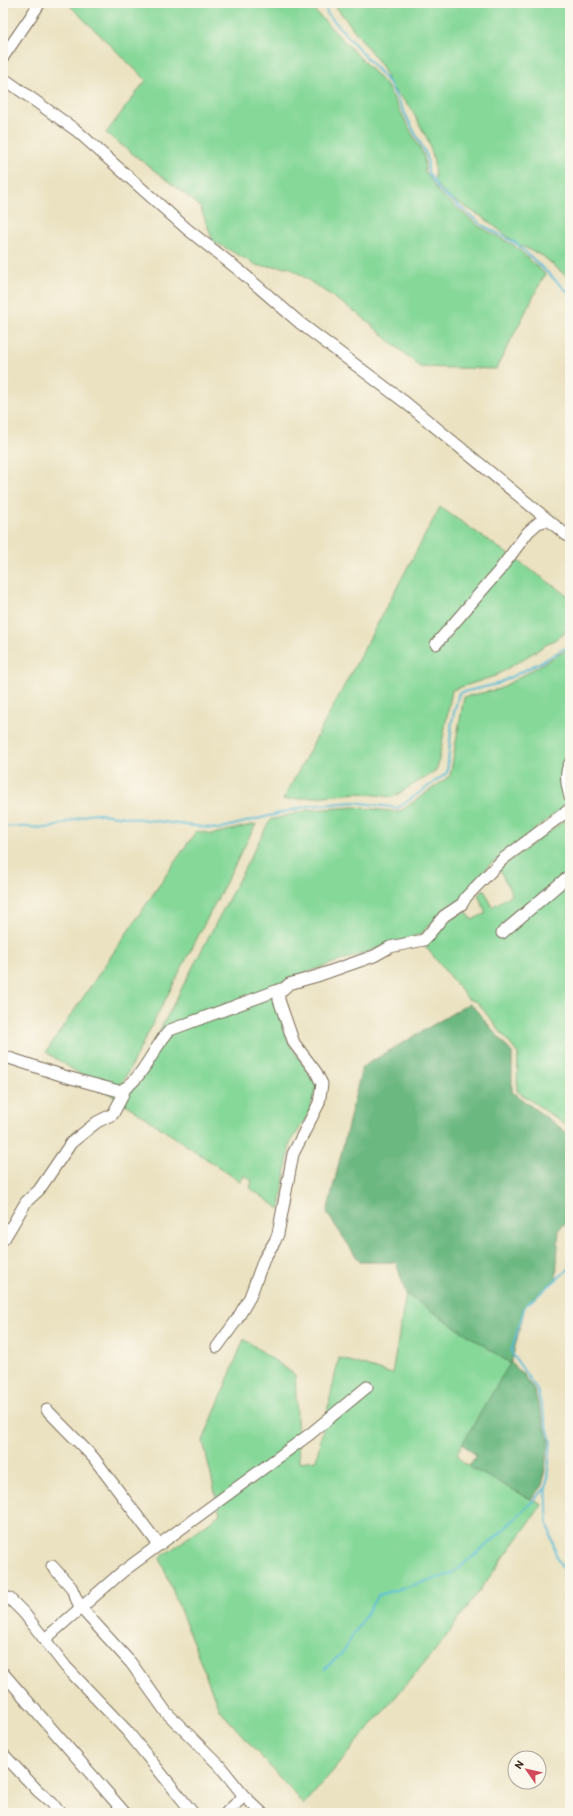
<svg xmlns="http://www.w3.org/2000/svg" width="573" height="1816" font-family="Itim,sans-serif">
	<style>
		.green { fill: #86d899; stroke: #60815c }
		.forest { fill: #6cb881; stroke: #547150 }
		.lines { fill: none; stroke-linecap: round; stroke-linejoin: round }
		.stream { stroke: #5abdd8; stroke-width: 2 }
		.minor-casing { stroke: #796a57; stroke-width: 13 }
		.minor { stroke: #fff; stroke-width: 11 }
	</style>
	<rect width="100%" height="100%" fill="#fbf7ec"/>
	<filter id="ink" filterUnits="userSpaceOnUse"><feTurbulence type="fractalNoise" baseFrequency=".025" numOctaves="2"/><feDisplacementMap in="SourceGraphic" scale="8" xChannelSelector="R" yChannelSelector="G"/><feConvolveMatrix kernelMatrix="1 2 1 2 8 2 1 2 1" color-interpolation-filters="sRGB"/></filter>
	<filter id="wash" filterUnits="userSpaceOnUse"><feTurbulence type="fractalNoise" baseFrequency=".012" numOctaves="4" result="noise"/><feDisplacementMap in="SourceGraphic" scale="16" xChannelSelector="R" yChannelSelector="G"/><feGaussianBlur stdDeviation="0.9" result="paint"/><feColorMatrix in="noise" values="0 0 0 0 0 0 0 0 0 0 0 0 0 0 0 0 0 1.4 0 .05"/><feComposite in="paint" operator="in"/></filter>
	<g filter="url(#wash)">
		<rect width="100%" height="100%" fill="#ebe2c1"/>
		<g class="green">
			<polygon points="67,3 315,3 316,12 387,86 424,156 425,171 438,192 480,227 515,246 545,274 496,369 420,367 361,316 289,267 258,266 213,241 200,206 106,133 146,80"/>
			<polygon points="333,3 570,3 570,270 566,276 543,256 517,244 484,218 448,197 435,183 434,161 428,140 410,107 390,86 382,66"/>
			<polygon points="440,507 570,597 570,621 564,634 495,676 452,690 437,770 393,797 357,793 283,800"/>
			<polygon points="570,648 570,751 562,764 565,806 487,867 462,900 445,908 421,934 289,978 272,990 289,1043 317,1086 309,1113 290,1144 280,1209 250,1188 252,1181 244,1175 241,1182 122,1102 270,820 309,810 355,807 399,812 450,776 464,697 499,689"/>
			<polygon points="570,816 570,1128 517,1091 518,1054 477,1002 468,999 425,946 446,921 466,911 472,920 486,913 478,895 484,889 492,907 512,894 499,869"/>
			<polygon points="256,824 115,1097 46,1052 196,831 213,834"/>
			<polygon points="406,1294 511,1363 457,1453 463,1463 542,1505 442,1642 304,1805 219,1709 160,1558 220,1514 203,1441 244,1339 295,1375 299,1462 316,1460 339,1358 392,1374"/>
		</g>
		<polygon class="forest" points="470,1003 512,1053 512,1092 570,1135 570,1220 559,1229 556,1280 525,1306 511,1363 522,1373 534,1390 549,1441 542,1487 531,1499 469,1467 476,1455 462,1444 510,1363 406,1294 396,1262 360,1262 327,1213 362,1067"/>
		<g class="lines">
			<g class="stream">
				<polyline points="325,3 327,13 389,83 427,156 428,172 439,190 482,225 517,244 570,294"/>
				<polyline points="3,826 50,828 93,813 218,829 308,806 354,802 398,808 447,773 452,721 459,693 497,684 545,660 570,645"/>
				<polyline points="546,1488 551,1441 537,1390 511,1352 525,1306 570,1268"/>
				<polyline points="325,1669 342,1653 378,1595 451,1574 492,1541 546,1488 548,1524 556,1555 570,1584"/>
			</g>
		</g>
	</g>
	<g filter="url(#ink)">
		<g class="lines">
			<defs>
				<g id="minor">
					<polyline points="3,57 40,3"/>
					<polyline points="3,78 77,131 187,229 240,271 300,323 406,403 570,538"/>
					<polyline points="436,644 498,572 528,532 538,523 548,520"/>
					<path d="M570,763C564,773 567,786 570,797"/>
					<polyline points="502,933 570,875"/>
					<path d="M3,1056L67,1077L119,1091C140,1085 155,1044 170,1030L281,989"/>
					<polyline points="3,1232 4,1239 26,1202 39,1190 71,1143 97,1122 113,1114 121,1099 125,1088"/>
					<polyline points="217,1347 236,1321 250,1297 264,1259 275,1241 278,1234 293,1154 319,1103 322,1084 316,1072 294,1043 279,1000 279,993 289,984 317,976 374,956 390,947 424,940 444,916 462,904 466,897 503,859 570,809"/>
					<polyline points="47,1410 93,1457 159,1545"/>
					<polyline points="52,1566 71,1587 80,1607 131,1663 166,1712 219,1765 244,1796 226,1813"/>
					<polyline points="9,1598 24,1613 66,1667 127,1731 193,1813"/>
					<polyline points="45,1639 122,1572 310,1434 367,1387"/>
					<polyline points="3,1673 125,1813"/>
					<polyline points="3,1754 38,1791 52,1803 60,1813"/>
					<polyline points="244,1796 262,1813"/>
				</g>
			</defs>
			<use href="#minor" class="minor-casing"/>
			<use href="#minor" class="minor"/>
		</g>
	</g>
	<rect width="573" height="1816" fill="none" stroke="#fbf7ec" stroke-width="16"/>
	<g transform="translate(527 1770) rotate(304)"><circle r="19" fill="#fbf7ec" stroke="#aea59a"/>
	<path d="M0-3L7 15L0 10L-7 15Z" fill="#d1495b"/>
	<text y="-6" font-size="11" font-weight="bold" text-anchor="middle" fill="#3b2a1e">N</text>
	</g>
</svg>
